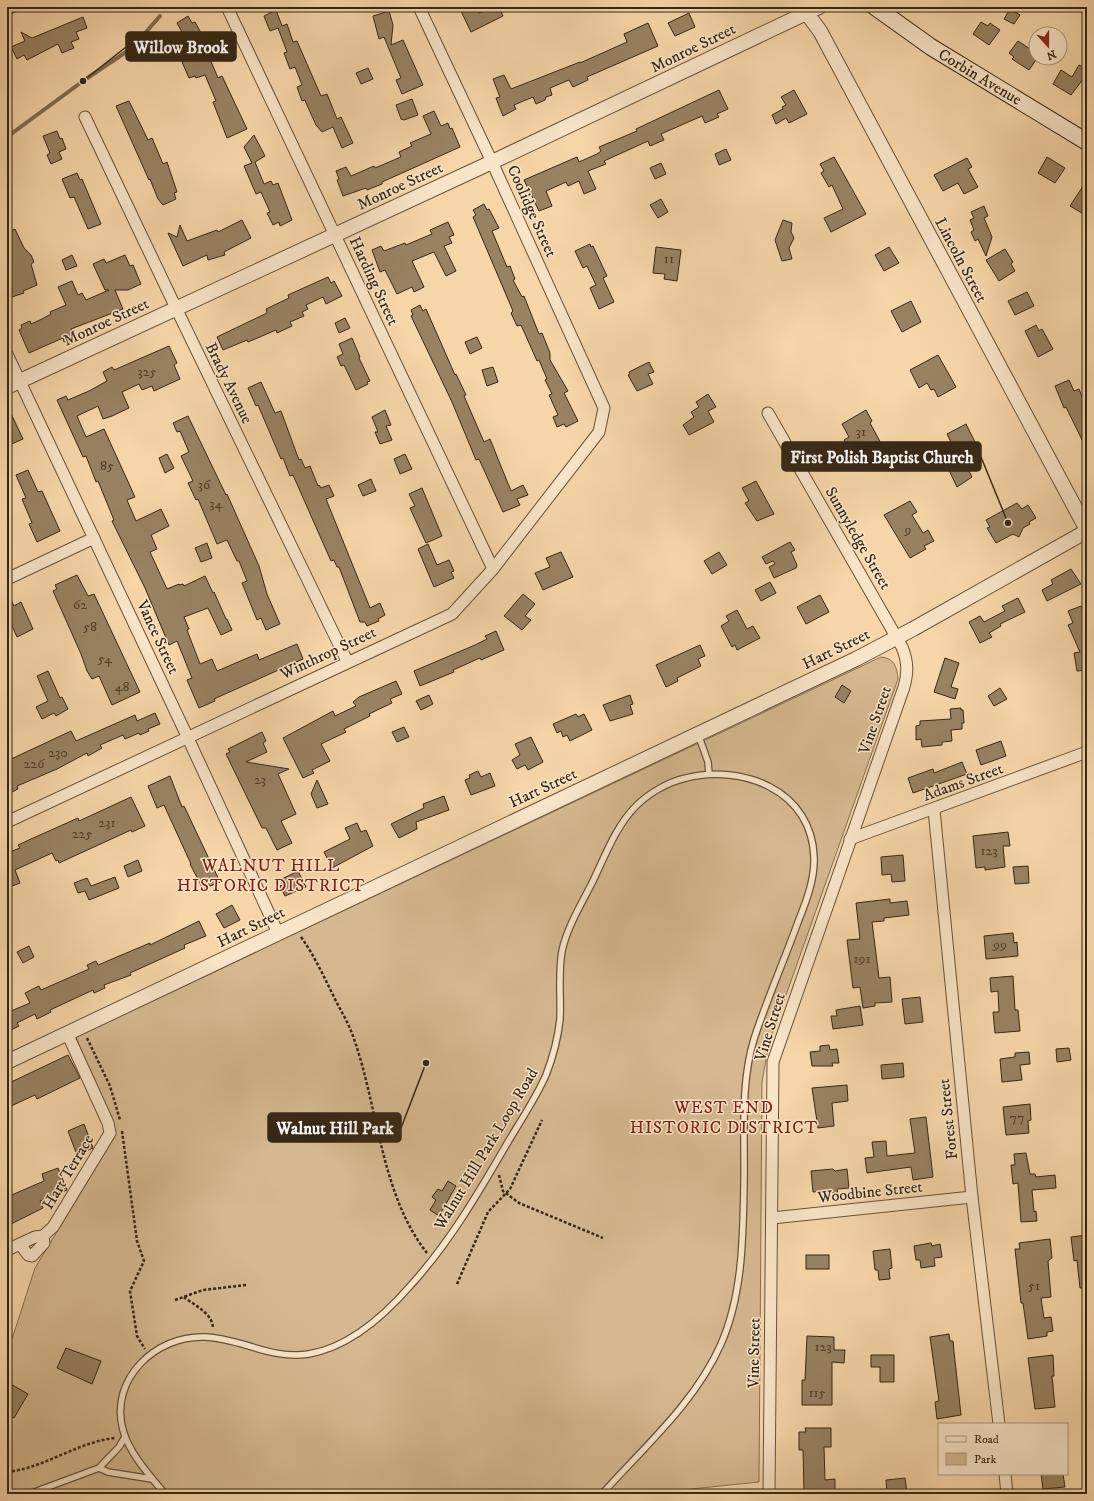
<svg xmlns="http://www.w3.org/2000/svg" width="1094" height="1501" font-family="'IM FELL DW Pica',serif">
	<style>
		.green { fill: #d5b890; stroke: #857053 }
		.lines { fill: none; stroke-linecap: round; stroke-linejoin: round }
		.stream { stroke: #816c50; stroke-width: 4 }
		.building { fill: #998262; stroke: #352716 }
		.service-casing { stroke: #65533b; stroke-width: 8 }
		.minor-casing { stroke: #65533b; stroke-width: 13 }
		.tertiary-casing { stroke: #65533b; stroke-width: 16 }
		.secondary-casing { stroke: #352716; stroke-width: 18 }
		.path { stroke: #352716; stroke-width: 2.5; stroke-dasharray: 3 2; stroke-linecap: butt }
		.service { stroke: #f9e4c7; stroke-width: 5.5 }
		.minor { stroke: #f9e4c7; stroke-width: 11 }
		.tertiary { stroke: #f9e4c7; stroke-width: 14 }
		.secondary { stroke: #f9e4c7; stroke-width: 16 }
		.labels { text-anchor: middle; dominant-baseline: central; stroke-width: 3; stroke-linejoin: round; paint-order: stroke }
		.number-label { font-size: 14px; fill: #4e3e29 }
		.street-label { font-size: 16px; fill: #352716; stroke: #f9e4c7 }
		.neighbourhood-label { font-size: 17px; letter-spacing: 1px; fill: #7a1f14; stroke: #f9e4c7 }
		.leader { fill: none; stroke: #352716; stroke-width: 1.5 }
		.callout-dot { fill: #352716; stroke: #f9e4c7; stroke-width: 1.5 }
		.callout { fill: #352716; stroke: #352716; stroke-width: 1.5 }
		.callout-label { font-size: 17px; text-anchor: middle; font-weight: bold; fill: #fff }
	</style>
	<rect width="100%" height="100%" fill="#f6d6a9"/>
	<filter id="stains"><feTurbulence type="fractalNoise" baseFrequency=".005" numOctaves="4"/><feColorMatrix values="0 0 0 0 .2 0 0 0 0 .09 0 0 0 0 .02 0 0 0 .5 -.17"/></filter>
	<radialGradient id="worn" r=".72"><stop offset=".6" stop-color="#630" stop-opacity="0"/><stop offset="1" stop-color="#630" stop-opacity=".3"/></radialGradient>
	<path class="green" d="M881,657C894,658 897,667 898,679L769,1043L762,1082L759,1482L662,1492L661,1494H7V1350L13,1336L35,1268L114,1138L76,1037Z"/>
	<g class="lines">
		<polyline class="stream" points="7,137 83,81 132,48 160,16"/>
	</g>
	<g class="building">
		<polygon points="459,7 476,7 479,13 493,7 499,7 503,16 471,32"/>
		<polygon points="1010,9 1020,15 1014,24 1004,19"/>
		<polygon points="276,10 282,26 287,24 293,42 297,41 321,96 327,94 337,119 341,117 353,143 342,148 333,127 322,132 316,125 306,103 305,100 302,101 297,87 302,85 295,67 290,69 284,53 287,52 278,28 270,31 264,16"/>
		<polygon points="389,11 393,25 391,45 403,40 423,85 402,94 396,80 401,78 384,37 379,39 373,16"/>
		<polygon points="689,13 695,27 675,36 668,23"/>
		<polygon points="188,16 192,23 195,22 201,33 187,41 177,23"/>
		<polygon points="83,17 87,28 76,32 79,39 71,42 74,48 62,53 58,44 27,60 24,55 17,59 11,47 25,41 21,32 32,38"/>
		<polygon points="981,22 988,26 990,23 1000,30 989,45 973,34"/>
		<polygon points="648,23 658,46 587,77 588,80 573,87 569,80 550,88 552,95 546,97 545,100 536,104 533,97 514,105 516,109 503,116 496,98 500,97 493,79 504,75 511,89 580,62 580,63 627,42 624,34"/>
		<polygon points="1018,41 1036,53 1036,60 1029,70 1012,59 1014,57 1009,53"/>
		<polygon points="207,52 218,78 222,76 247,129 227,138 213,102 216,101 205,75 196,78 195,76 189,78 182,62"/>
		<polygon points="1079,65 1087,69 1087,74 1071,95 1053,84 1061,70 1072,77"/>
		<polygon points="368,68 373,79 361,84 356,73"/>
		<polygon points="719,90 728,109 717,114 719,117 705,123 702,116 661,134 664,140 650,146 648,141 604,161 606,164 588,171 596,189 584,194 579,181 568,186 566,182 546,191 552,206 539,211 524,180 577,157 579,162 597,154 601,151 599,147 637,131 636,129"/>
		<polygon points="794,90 807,114 789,123 786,118 776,124 772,115 783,109 782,107 786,105 781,97"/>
		<polygon points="412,99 418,115 404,120 401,119 396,105"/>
		<polygon points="129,101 148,140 152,138 163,164 167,162 177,192 174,193 176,199 163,205 158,199 150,179 149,180 116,106"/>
		<polygon points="434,111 441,126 448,123 450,129 452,128 460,147 382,182 382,184 367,190 366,188 343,196 337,180 339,179 336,171 346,167 351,176 374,166 375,168 401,157 399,152 412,146 410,143 431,134 423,116"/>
		<polygon points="57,131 60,139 62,138 66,149 59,152 62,159 51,164 47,155 50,153 43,136"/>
		<polygon points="254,135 265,156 255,162 264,184 271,181 273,185 278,183 292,220 280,226 279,222 273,225 267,213 270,212 261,192 256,194 244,166 252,163 244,147"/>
		<polygon points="726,149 731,160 719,165 715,154"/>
		<polygon points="834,157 866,214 831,232 824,218 843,209 832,185 829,187 821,173 824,171 820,164"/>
		<polygon points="1047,157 1065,168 1055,183 1038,173"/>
		<polygon points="967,158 972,167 968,169 978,187 964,194 958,183 943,191 934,175"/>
		<polygon points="661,163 666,174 655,179 650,168"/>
		<polygon points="77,173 80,180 82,179 101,224 88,229 74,197 70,198 62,179"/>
		<polygon points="1087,180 1087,216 1070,206"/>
		<polygon points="661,199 668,212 658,218 650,205"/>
		<polygon points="484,204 487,210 489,209 499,228 492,231 507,267 510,266 515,279 513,280 522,297 524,296 539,334 542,333 550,353 550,360 568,391 564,393 578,421 566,427 564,424 557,427 553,417 558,415 549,395 552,394 545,380 547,379 539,360 537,361 521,325 517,326 511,313 513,311 473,217 476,215 473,210"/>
		<polygon points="984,206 988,216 984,218 992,237 986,256 978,239 975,241 971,232 974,230 970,220 974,218 971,212"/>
		<polygon points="242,220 251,238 224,252 225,255 208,260 207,255 183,266 168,233 177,237 180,225 187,241 217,230 218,232"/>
		<polygon points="783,220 792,223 791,232 794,238 789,248 792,259 782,261 775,240"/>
		<polygon points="448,222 454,235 449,237 452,243 444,246 456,271 446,276 434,252 412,261 424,287 414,292 412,287 397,294 385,270 380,272 372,250 381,246 384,251 405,243 406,245 432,234 430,230"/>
		<polygon points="15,229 24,248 31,255 34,262 31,264 37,285 23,291 24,293 12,297 7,283 7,233"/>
		<polygon points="590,244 591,247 593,246 607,276 603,278 614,302 599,309 590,288 596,285 587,266 583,268 575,251"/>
		<polygon points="656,247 681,250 677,281 664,279 665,274 653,273"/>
		<polygon points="889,247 899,263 884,271 875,255"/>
		<polygon points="1005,249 1013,262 1011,264 1015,271 999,281 986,260"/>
		<polygon points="72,255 77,266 66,270 62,260"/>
		<polygon points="125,255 130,266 133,265 141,284 128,290 115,290 123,309 71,329 74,337 64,342 63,338 29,353 19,330 22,328 21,325 30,321 31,324 40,320 51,314 50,312 66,305 58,287 72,281 78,295 82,293 86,300 109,290 105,290 93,264 104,259 106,263"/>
		<polygon points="328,277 331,283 334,281 342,296 326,304 323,297 306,305 308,309 302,312 304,316 290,322 292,326 277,333 276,330 248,342 247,340 223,350 217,337 267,313 266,309 289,298 288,295"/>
		<polygon points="1027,292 1034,306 1015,315 1008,301"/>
		<polygon points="911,301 921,322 902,332 891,311"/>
		<polygon points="420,305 423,311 426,309 455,375 456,374 466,395 464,396 484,442 490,439 511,491 523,485 528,495 517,499 520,505 503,512 479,459 476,460 452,402 411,316 413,315 411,310"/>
		<polygon points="345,318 350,328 339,333 335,323"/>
		<polygon points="1036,325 1039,331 1042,329 1053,349 1038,357 1025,331"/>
		<polygon points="477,337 482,348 470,354 465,342"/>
		<polygon points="352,338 360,357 359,358 370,381 367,382 368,384 356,390 344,365 341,366 337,357 343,354 339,344"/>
		<polygon points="169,346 177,363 174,365 180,379 154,391 152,386 142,390 139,384 122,392 129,408 112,416 103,419 98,406 77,416 86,437 104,429 135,497 127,500 136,521 161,509 169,526 151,535 157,549 150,552 167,589 179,584 179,585 183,584 184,586 205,576 213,593 214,592 226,619 227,619 232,630 221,635 208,608 184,617 189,629 187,630 200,664 212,659 217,671 257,654 259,660 297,644 303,659 214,699 215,701 199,708 187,680 192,678 177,641 169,645 145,588 112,521 114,520 98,481 96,482 86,456 83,457 57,400 66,396 68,400 89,391 107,381 103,372 112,367 114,370"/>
		<polygon points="938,355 956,387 938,397 934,389 931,390 927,383 919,388 910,370"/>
		<polygon points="649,362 654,372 648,374 653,384 637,391 628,375 630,374 629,372"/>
		<polygon points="493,367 498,382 487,386 482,370"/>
		<polygon points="1069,380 1074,391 1079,389 1087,409 1087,450 1066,407 1064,408 1055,386"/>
		<polygon points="261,382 275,413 281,411 299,460 301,459 305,468 310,466 318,486 319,485 321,488 329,485 334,496 326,499 370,608 380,603 385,615 378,619 379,621 367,626 365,622 360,622 339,567 337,567 334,560 331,561 293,475 290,476 283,458 281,459 258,405 256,406 248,388"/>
		<polygon points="708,394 716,407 708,411 714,422 689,435 683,425 694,417 691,412 699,407 696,402"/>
		<polygon points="7,405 23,439 7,446"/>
		<polygon points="385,410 391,425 386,426 392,440 380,444 375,432 378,432 372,417"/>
		<polygon points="866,410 872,421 870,423 884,449 872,455 871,452 861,458 855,448 850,450 844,440 849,437 842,424"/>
		<polygon points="188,416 226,495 227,494 259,566 267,594 280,624 266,630 261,618 257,620 242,583 247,581 239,561 237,561 227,540 217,544 198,499 196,500 188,483 193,481 181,456 189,452 180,431 177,432 173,423"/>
		<polygon points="966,424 977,446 957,455 947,434"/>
		<polygon points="167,454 174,468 165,473 159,458"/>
		<polygon points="405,454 412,469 400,474 394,459"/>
		<polygon points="962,457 972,477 957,487 946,464"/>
		<polygon points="28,470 38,492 42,491 60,531 37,542 29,524 32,523 22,499 26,498 16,475"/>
		<polygon points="371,479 376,491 363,496 358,485"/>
		<polygon points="756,481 774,514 757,521 745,503 749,501 742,488"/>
		<polygon points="422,488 442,536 426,543 410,508 415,506 409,494"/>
		<polygon points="910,501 917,512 912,515 923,533 928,530 934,541 924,546 926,549 910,558 884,515"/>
		<polygon points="1017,503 1022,509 1028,505 1036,518 1029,522 1030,524 1023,528 1019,537 1013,534 996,543 987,528 990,527 986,520"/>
		<polygon points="790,542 795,550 791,552 797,565 796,568 774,578 769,567 775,564 773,561 766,564 762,557"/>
		<polygon points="207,543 212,558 201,562 195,548"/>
		<polygon points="428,544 437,565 449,560 454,571 451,572 454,578 434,587 418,549"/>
		<polygon points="561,552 573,577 543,590 535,573 550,567 546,558"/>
		<polygon points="719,552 727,565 712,574 704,561"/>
		<polygon points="1071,569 1081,584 1047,601 1042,590 1053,584 1051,580"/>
		<polygon points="77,575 88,596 94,594 140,692 112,705 99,676 92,679 87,671 81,654 53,591 57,589 55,585"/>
		<polygon points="770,582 776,593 761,601 755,590"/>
		<polygon points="7,592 14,606 21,602 33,629 17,637 7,615"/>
		<polygon points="523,594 535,604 525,616 531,620 522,630 504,616"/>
		<polygon points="820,595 829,612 806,624 797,607"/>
		<polygon points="1018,598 1025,612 1000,624 1001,626 989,633 992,637 980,643 969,622 980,616 984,622 1005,611 1002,606"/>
		<polygon points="1081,606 1087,620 1087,670 1077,671 1074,653 1080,652 1068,625 1073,623 1068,611"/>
		<polygon points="737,610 747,629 753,626 760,638 737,650 735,645 732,647 721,626 729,621 726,616"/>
		<polygon points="496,631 504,650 481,660 480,658 453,670 454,672 420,686 414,671 475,645 487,639 485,636"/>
		<polygon points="700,645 705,656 698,659 701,666 677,678 678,681 666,687 656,665"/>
		<polygon points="945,658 959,663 951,687 958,689 955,699 934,692"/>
		<polygon points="48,671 60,698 62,697 68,709 56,716 54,713 42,719 36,707 48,701 37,676"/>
		<polygon points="396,681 402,694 390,699 392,703 369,714 370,716 344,729 346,732 321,744 330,761 312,770 314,773 303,778 283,738 333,711 335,716 356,706 353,702 359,697"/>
		<polygon points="842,685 851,691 844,703 835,697"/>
		<polygon points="1000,688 1007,699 994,706 988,696"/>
		<polygon points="429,695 433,704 421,710 416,701"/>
		<polygon points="630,695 633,704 630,705 633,714 610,721 603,705"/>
		<polygon points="961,708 961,710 963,710 964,723 962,723 962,729 951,730 952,741 942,742 942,745 922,747 921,739 916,740 916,726 920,725 920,721 951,719 950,709"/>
		<polygon points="155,713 160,724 148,729 149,731 140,735 139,733 125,739 123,735 100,745 102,748 88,756 87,753 57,769 17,786 18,789 10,793 7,791 7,761 71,731 76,741 135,715 137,721"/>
		<polygon points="576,714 578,717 584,714 592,730 570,741 567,735 563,737 561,731 557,733 553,724"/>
		<polygon points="404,727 409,737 397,742 392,732"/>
		<polygon points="262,732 266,741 263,743 267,752 246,762 289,769 278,774 296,814 281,821 292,843 277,850 266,828 262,828 226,754 230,752 228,749"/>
		<polygon points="531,737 543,762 528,770 525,765 517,769 512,760 520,755 515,744"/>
		<polygon points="1001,741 1006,756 981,765 976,750"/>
		<polygon points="962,762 967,774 913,793 908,778 933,769 934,773"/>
		<polygon points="478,771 481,777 490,773 495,786 471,795 465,780 470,778 469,775"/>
		<polygon points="170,776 182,807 184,806 220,882 203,889 190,864 191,864 164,805 157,808 148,786"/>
		<polygon points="317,780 328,804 317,808 311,794"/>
		<polygon points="444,796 449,810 416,822 417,829 399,838 391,824 424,808 423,804"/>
		<polygon points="131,797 145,826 132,832 131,830 59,863 58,860 56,861 52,853 15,870 20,883 7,888 7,853 20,848 18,845 31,839 78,818 79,821"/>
		<polygon points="357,823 361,832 366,830 373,846 332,868 324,852 350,839 345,828"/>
		<polygon points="1008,832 1010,846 1003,846 1005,867 985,870 985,867 976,868 973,836"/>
		<polygon points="903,855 905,881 892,882 891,874 882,875 881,857"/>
		<polygon points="138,860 142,871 128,877 124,866"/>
		<polygon points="1028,866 1029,883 1015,884 1013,867"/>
		<polygon points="298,871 306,887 285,896 280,886 283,885 280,880"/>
		<polygon points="115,877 119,888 89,900 85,891 78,893 74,883 87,878 91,886"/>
		<polygon points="890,899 890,903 907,901 909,915 884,918 884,921 872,922 879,978 890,977 892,1002 875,1003 875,1006 863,1008 860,987 853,988 847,940 860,939 856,903"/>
		<polygon points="232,905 240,920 224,928 216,914"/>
		<polygon points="199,921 206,936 184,945 185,948 130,973 131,975 104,985 105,988 94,993 93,990 50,1010 51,1012 37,1019 35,1014 17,1023 19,1026 7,1032 7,1002 11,1011 30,1003 25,993 39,986 41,990 89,969 87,965 96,961 98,965 150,943 150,945"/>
		<polygon points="1013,933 1014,943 1017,942 1018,956 986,959 984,936"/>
		<polygon points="29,946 34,957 23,963 17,952"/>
		<polygon points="1013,976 1015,1010 1018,1010 1020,1031 995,1033 993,1012 999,1012 998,991 991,992 990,978"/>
		<polygon points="920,997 923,1022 905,1024 902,999"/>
		<polygon points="860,1006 863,1025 833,1029 831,1016 837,1016 836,1010"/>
		<polygon points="829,1045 830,1050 837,1049 839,1063 832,1063 833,1066 812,1066 810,1052 820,1051 820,1046"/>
		<polygon points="1069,1048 1071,1060 1057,1062 1056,1049"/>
		<polygon points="1029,1052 1030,1064 1020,1065 1022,1080 1002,1082 1000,1059 1015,1057 1015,1053"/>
		<polygon points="68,1055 80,1078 37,1099 35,1095 11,1106 7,1097 7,1084"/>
		<polygon points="903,1063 904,1077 882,1079 881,1065"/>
		<polygon points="847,1085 848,1101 832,1103 834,1126 818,1128 812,1088"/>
		<polygon points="1030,1104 1031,1120 1028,1121 1029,1133 1006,1135 1003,1107"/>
		<polygon points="926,1117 933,1177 913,1180 911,1167 867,1173 865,1158 874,1157 872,1142 886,1141 887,1156 915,1153 910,1119"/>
		<polygon points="84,1124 93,1148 77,1155 68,1131"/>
		<polygon points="1026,1153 1030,1174 1035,1174 1036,1177 1055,1175 1056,1188 1032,1190 1034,1212 1036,1211 1037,1221 1021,1222 1018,1183 1013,1184 1011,1165 1015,1165 1014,1154"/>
		<polygon points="58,1168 67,1190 40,1201 43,1208 7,1226 7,1197 44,1181 42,1174"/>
		<polygon points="833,1169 835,1171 847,1169 849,1188 837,1189 838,1195 830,1191 813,1192 811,1171"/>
		<polygon points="448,1181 456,1186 439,1216 430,1210 436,1200 432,1197 438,1189 442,1191"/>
		<polygon points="1087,1235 1087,1288 1080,1288 1077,1260 1074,1261 1071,1237"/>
		<polygon points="1050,1239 1052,1258 1048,1261 1051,1297 1041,1298 1044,1318 1051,1317 1053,1331 1047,1332 1047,1336 1028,1339 1023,1303 1021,1303 1015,1249 1020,1249 1019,1243"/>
		<polygon points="931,1243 932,1246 940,1244 942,1257 934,1258 935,1266 921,1268 920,1260 916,1260 914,1246"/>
		<polygon points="890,1249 892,1268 889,1269 890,1279 879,1280 878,1270 875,1270 873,1251"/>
		<rect x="806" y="1255" width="23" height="14"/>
		<polygon points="949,1334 950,1341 953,1341 954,1352 961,1415 937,1419 935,1402 939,1401 930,1337"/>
		<polygon points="807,1336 834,1337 834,1350 845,1350 844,1363 832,1362 832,1405 802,1405 802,1380 805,1380"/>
		<polygon points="66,1348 101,1361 92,1384 57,1368"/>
		<polygon points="871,1355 894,1355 894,1382 880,1382 880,1367 871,1367"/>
		<polygon points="1053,1355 1054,1376 1052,1376 1055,1407 1035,1409 1028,1358"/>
		<polygon points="7,1382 28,1394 14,1418 7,1414"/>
		<polygon points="805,1428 831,1428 831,1447 824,1447 825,1480 835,1479 835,1491 804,1492 803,1450 799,1450 799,1432 806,1432"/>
		<polygon points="1041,1474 1063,1474 1065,1487 1043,1489"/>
		<polygon points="905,1478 907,1492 887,1494 886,1480"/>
	</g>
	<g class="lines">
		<defs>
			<g id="service">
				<polyline points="698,734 708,762 709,774"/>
				<polyline points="99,1468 108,1472 152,1479"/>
				<polyline points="29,1494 99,1468 119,1447 125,1437"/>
				<path d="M165,1494C150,1476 129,1453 123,1430C109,1379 156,1335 205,1337C241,1338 270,1360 309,1354C349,1347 385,1315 411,1285C450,1242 479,1192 508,1142C521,1120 536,1098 546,1075C553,1057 558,1038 560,1019C561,996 558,974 562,951C567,927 582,903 593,881C605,856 616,826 636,806C649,793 668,782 686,778C713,771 746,774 770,787C797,801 813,826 814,857C815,879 806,902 798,922C784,961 767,999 754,1039C740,1085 745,1136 744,1183C743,1236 743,1294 721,1344C695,1403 644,1447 602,1494"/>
			</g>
			<g id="minor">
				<polyline points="227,7 493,569"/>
				<polyline points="7,9 12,7"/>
				<polyline points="85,117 176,308 347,661"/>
				<polyline points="7,354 187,736 278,933"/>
				<path d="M768,413L902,647C908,662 908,672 904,687L773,1062L769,1494"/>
				<polyline points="7,579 94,538"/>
				<polyline points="934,810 972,1197 999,1424"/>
				<polyline points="7,822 452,614 493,569 599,432 604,408 492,162 419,7"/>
				<polyline points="850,839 1087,752"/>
				<polyline points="772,1218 972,1197"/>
				<polyline points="20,1244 28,1255 32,1256 44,1243 43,1236"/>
				<polyline points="7,1250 35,1237 43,1236 53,1227 110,1133 108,1123 67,1033"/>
				<polyline points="1005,1474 1007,1494"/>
			</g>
			<g id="tertiary">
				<polyline points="802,7 820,31 1087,530"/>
				<polyline points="7,387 492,162 819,7"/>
				<polyline points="7,1062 856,659 913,629 1087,531"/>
			</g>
			<polyline id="secondary" points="875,7 931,47 1087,142"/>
		</defs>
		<use href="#service" class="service-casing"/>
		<use href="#minor" class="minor-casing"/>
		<use href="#tertiary" class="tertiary-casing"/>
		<use href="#secondary" class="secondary-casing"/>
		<g class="path">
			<path d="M301,937C314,955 323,975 333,995C340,1010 349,1023 354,1039C378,1107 381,1195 427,1253"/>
			<polyline points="87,1038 110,1086 120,1120"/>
			<polyline points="122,1131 137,1241 144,1261 130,1291 137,1336 145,1349"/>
			<polyline points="499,1175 503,1191 519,1203 603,1238"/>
			<polyline points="457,1284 488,1212 510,1189 542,1120"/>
			<path d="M184,1297C195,1306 213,1313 213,1329"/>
			<polyline points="175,1300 203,1290 246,1285"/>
			<path d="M7,1472C45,1468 77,1442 115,1438"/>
		</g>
		<use href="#service" class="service"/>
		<use href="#minor" class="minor"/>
		<use href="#tertiary" class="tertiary"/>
		<use href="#secondary" class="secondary"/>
	</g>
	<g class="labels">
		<g class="number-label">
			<text x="669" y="259">11</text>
			<text x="147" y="372">325</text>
			<text x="861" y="432">31</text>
			<text x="107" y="466">85</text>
			<text x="204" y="485">36</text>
			<text x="216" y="504">34</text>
			<text x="908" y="530">9</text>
			<text x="80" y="605">62</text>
			<text x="90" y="627">58</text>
			<text x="105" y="659">54</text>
			<text x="122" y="687">48</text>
			<text x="58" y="753">230</text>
			<text x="34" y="764">226</text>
			<text x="260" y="780">23</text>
			<text x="107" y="823">231</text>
			<text x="82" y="834">225</text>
			<text x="989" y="851">123</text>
			<text x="1000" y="945">99</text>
			<text x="862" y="959">191</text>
			<text x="1017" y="1118">77</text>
			<text x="1034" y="1286">51</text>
			<text x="823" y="1347">123</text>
			<text x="817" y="1393">115</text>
		</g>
		<g class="street-label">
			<text transform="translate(693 48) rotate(-26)">Monroe Street</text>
			<text transform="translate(980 77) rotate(31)">Corbin Avenue</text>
			<text transform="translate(400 186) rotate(-25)">Monroe Street</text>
			<text transform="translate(532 211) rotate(66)">Coolidge Street</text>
			<text transform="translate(961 260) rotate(62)">Lincoln Street</text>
			<text transform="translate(374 281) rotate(65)">Harding Street</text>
			<text transform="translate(106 322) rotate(-25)">Monroe Street</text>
			<text transform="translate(229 383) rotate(64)">Brady Avenue</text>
			<text transform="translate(858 538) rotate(60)">Sunnyledge Street</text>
			<text transform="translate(158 637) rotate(65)">Vance Street</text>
			<text transform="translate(836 649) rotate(-26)">Hart Street</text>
			<text transform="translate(328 653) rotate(-25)">Winthrop Street</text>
			<text transform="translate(875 720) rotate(-71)">Vine Street</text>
			<text transform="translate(963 782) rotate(-20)">Adams Street</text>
			<text transform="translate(543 788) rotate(-25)">Hart Street</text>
			<text transform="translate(251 927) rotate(-26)">Hart Street</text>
			<text transform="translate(770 1027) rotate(-73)">Vine Street</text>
			<text transform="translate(948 1119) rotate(-96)">Forest Street</text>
			<text transform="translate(486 1149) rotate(-59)">Walnut Hill Park Loop Road</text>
			<text transform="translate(68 1172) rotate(-59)">Hart Terrace</text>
			<text transform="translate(870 1192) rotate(-6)">Woodbine Street</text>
			<text transform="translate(754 1353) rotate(-89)">Vine Street</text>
		</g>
		<g class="neighbourhood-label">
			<text x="271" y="866">WALNUT HILL<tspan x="271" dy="20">HISTORIC DISTRICT</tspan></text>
			<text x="724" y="1108">WEST END<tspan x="724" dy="20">HISTORIC DISTRICT</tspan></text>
		</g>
	</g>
	<path class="leader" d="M83 81L126 47M1008 523L981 457M426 1063L401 1128"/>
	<g class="callout-dot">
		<circle cx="83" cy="81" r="4"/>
		<circle cx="1008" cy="523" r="4"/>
		<circle cx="426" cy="1063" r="4"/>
	</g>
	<g class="callout">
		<rect x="126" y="32" width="110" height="29" rx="4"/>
		<rect x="782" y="442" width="199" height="29" rx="4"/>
		<rect x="268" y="1113" width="133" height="29" rx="4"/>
	</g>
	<g class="callout-label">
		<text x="181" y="53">Willow Brook</text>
		<text x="882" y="463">First Polish Baptist Church</text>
		<text x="335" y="1134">Walnut Hill Park</text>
	</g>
	<rect width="1094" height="1501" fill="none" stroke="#f6d6a9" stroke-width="24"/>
	<rect x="8" y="8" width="1078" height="1485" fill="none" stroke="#352716" stroke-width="2"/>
	<rect x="12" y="12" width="1070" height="1477" fill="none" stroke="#352716"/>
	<rect x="938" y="1423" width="130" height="52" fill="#f9e4c7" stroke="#ab9880"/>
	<rect x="946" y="1436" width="20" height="6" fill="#f9e4c7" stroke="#ab9880"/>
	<text x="974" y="1443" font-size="12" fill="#352716">Road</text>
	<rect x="946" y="1453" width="20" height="12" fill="#d5b890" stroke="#ab9880"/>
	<text x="974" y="1463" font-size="12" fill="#352716">Park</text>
	<g transform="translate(1048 46) rotate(159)"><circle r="19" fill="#f9e4c7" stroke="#ab9880"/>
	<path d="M0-3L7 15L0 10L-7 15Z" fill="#8f2418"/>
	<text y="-6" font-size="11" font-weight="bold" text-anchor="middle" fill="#352716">N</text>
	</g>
	<rect width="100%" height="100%" filter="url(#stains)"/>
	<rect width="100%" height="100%" fill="url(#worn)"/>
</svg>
